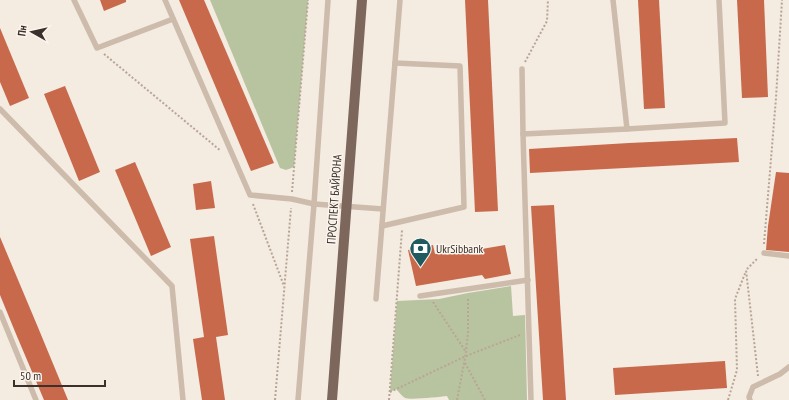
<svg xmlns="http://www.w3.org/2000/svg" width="789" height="400" font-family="'PT Sans Narrow',sans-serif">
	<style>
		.garden { fill: #b8c4a0 }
		.building { fill: #c8694b }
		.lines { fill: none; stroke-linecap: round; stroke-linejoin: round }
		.path { stroke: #b9a596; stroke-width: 2; stroke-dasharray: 2 2; stroke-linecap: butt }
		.service { stroke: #cdbbac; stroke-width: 5.5 }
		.primary { stroke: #7d675c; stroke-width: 10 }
		.labels { text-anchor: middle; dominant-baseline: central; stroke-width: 3; stroke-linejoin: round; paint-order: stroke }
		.street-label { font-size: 12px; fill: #3b302b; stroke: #fbf5ee }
		.poi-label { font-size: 12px; fill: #3b302b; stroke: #fbf5ee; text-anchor: start }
	</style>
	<rect width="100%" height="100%" fill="#f4ebe1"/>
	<g class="garden">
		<polygon points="210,0 308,0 294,167 286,170 280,168"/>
		<path d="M511,286L513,316L525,315L527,400H449L447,396C439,397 411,400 405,398C402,396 399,392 396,389L390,392L397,301L439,299L468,293Z"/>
	</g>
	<g class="building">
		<polygon points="100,0 126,0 126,2 104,11"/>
		<polygon points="179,0 204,0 274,163 251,171"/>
		<polygon points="465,0 488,0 498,211 475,212"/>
		<polygon points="638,0 659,0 665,108 644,109"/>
		<polygon points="737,0 764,0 768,97 742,98"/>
		<polygon points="0,28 29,98 10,106 0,82"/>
		<polygon points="65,86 100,172 79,181 44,94"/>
		<polygon points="737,138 739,162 530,173 529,149 629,143"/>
		<polygon points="135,162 171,247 151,256 115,170"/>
		<polygon points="776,172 789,173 789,252 766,250 768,226"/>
		<polygon points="211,181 215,208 196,210 193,184"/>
		<polygon points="554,205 566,400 543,400 531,206"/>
		<polygon points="214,236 228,335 216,337 225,400 202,400 193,339 204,337 190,239"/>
		<polygon points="0,237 37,325 68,400 44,400 16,334 0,295"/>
		<polygon points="433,245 435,254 475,246 476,250 505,245 511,274 485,279 482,275 416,286 408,250"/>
		<polygon points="725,361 727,388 615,395 613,368"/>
	</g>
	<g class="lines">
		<g class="path">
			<polyline points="104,54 221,151"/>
			<polyline points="525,62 547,21 548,0"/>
			<polyline points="292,192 308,0"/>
			<polyline points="253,204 284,286"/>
			<polyline points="764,244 776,98 782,0"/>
			<polyline points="433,302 466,352"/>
			<polyline points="465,363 485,400"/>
			<polyline points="758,376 746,270 758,258"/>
			<polyline points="390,392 466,356 520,335"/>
			<polyline points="275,400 291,208"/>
			<polyline points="389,400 402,230"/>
			<polyline points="457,400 466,353 468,332 468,298"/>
			<polyline points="728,400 737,370 735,299 746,271"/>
		</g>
		<g class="service">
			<polyline points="74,0 97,48 173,19"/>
			<polyline points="165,0 250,195 292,199 314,204 383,209"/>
			<polyline points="613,0 627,129 725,123 719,0"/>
			<polyline points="522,69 523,134 627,129"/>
			<polyline points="0,109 172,286 183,400"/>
			<polyline points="523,134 531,400"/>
			<polyline points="382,226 464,207 460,66 395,63"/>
			<polyline points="764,253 789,256"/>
			<polyline points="420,296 528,280"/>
			<polyline points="376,299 400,0"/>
			<polyline points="0,312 36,400"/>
			<polyline points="298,400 314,204 328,0"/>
			<polyline points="750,400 749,397 753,387 780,374 789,367"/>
		</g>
		<polyline class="primary" points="332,400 362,0"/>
	</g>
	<defs>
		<symbol id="bank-pin" viewBox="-11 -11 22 30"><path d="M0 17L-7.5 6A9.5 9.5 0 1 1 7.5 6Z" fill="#1f5a5e" stroke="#fbf5ee"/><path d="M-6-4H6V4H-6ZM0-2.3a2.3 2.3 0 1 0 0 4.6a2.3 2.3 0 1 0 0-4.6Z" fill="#fff"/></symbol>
	</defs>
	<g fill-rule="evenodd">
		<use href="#bank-pin" x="408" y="236" width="25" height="34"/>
	</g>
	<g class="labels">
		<g class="street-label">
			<text transform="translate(334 199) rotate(-86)">ПРОСПЕКТ БАЙРОНА</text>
		</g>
		<g class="poi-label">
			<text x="436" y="248">UkrSibbank</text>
		</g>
	</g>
	<g transform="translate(32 32) rotate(278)" stroke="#fbf5ee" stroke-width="3" paint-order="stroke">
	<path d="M0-3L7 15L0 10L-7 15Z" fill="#3b302b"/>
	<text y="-6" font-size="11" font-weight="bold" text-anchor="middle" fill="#3b302b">Пн</text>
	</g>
	<path d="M14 380v6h91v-6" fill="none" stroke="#3b302b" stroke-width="2"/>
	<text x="20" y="380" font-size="12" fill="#3b302b" stroke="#fbf5ee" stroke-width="3" paint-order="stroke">50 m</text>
</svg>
